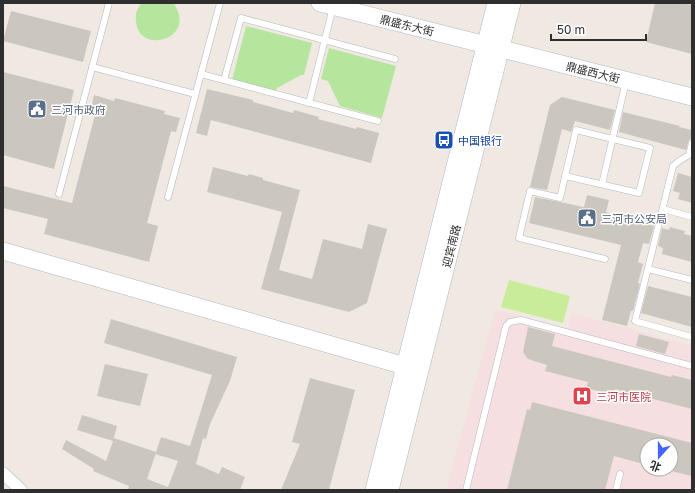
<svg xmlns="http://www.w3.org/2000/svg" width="695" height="493" font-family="'Golos Text','Noto Sans SC',sans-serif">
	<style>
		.medical { fill: #f5dfe0; fill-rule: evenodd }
		.green { fill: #b6e59e }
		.pitch { fill: #c9ec9a }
		.building { fill: #cbc7bf; fill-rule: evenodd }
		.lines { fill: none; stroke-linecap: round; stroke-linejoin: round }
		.lane-casing { stroke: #b4b7c1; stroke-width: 7 }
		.street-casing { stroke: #b4b7c1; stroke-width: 13 }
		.secondary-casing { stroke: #b4b7c1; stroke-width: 18 }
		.lane { stroke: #fff; stroke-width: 6 }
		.street { stroke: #fff; stroke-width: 12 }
		.secondary { stroke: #fff; stroke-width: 17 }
		.labels { text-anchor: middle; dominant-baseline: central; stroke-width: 3; stroke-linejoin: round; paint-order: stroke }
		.street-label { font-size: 11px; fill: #2e2e2e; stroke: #fff }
		.service-label { font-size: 11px; fill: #4e5e75; stroke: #fff; text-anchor: start }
		.transit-label { font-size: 11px; fill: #164399; stroke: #fff; text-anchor: start }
		.health-label { font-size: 11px; fill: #be3a42; stroke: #fff; text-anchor: start }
	</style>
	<rect width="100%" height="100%" fill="#efe9e1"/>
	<path class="medical" d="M495,310L568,329L572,313L692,346V490H446ZM647,445H671V469H647Z"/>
	<g class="green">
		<path d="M142,3L174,4C198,40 137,56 136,20C135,13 138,7 142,3Z"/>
		<polygon points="246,26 312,43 304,75 301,75 277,88 276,91 232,80"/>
		<polygon points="329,48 396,66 382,118 340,106 328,81 321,79"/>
	</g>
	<polygon class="pitch" points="509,280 570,296 563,323 501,307"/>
	<g class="building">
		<polygon points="655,3 682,3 692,5 692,54 646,42"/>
		<polygon points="11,11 91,31 83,62 3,41"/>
		<polygon points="3,72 74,90 54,169 3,155"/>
		<polygon points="207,89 253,100 253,102 293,113 294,110 319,117 318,119 356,129 357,127 379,133 371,163 211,120 207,136 196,133"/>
		<polygon points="94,95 114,101 115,98 165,111 164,114 180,118 176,132 171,131 147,223 158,226 149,262 44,234 48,219 3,208 3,186 72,203 96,111 91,109"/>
		<polygon points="562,97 615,110 610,130 575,121 571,132 562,129 547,190 530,187 550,105"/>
		<polygon points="623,112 680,126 679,127 692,130 692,139 689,140 686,150 619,132"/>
		<polygon points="213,167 248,176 249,174 263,178 263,180 300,190 279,270 312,279 323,239 362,249 368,224 387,229 367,303 349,312 261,289 282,212 207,192"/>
		<polygon points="678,173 692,177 692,203 678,199 680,193 673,191"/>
		<polygon points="587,195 609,200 606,212 654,226 649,244 643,243 638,262 643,264 638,283 640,284 633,311 631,311 627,326 602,320 621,245 529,223 535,197 584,207"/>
		<polygon points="670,227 685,231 684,234 692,236 692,262 662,254 663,248 658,246 662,228 669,230"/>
		<polygon points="648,286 692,297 692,327 641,313"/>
		<path d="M111,319L237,357L230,381L210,424L206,439L203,438L196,464L219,474L222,467L245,477L240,490H128L129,486L93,471L94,469L62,449L66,440L106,461L113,441L77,430L82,415L117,426L114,438L156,452L161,437L190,446L212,375L104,343ZM156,453L155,454L178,461L168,487L147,479Z"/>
		<polygon points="528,327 555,334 552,346 671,377 672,375 692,380 692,409 615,389 614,395 586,388 588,382 545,371 547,365 531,360 527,358 523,352"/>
		<polygon points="639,334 669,342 665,354 636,346"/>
		<polygon points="105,364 148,374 140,406 97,396"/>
		<polygon points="310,378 355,390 329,490 281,490 300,444 292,442"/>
		<polygon points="532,402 692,443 692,476 671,471 671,445 647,445 647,465 614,456 605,490 507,490 527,409 530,410"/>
	</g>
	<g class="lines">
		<defs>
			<g id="lane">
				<polyline points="92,67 195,94"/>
				<polyline points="201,74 378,121"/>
				<polyline points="224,80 241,18 395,59"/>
				<polyline points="309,103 333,7"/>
				<polyline points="692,143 689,155 679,161 673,166 635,321 692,337"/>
				<polyline points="565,176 639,193 650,148 576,130 560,198 530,191 519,238 605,259"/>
				<polyline points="602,184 626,81"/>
				<polyline points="59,194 109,3"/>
				<polyline points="168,197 220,3"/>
				<polyline points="663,209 692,217"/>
				<polyline points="648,269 692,280"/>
				<polyline points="466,490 506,326 510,322 521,320 692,366"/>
				<polyline points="616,490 620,474"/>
			</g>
			<polyline id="street" points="3,473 21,490"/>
			<g id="secondary">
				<polyline points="320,3 692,97"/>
				<polyline points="3,251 405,366"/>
				<polyline points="374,490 496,3"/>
				<polyline points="390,490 512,3"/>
			</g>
		</defs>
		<use href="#lane" class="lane-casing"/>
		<use href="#street" class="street-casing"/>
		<use href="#secondary" class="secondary-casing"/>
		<use href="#lane" class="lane"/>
		<use href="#street" class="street"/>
		<use href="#secondary" class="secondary"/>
	</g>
	<defs>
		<symbol id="civic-square" viewBox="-11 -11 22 22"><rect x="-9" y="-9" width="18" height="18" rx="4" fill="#5c6f8a" stroke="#fff"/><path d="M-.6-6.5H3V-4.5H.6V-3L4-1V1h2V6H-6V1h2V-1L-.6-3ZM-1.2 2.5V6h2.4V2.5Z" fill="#fff"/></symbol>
		<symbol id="bus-square" viewBox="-11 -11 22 22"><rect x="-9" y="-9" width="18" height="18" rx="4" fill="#1a4fb4" stroke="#fff"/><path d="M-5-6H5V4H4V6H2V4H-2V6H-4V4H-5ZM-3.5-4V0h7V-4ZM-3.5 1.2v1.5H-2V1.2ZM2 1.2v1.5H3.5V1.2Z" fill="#fff"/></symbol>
		<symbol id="hospital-square" viewBox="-11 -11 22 22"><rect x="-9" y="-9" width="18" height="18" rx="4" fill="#e0444e" stroke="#fff"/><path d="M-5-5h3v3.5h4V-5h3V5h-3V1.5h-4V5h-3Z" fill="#fff"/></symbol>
	</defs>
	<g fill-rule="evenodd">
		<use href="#civic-square" x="26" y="98" width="22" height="22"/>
		<use href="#bus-square" x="433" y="129" width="22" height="22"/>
		<use href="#civic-square" x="576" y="207" width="22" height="22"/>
		<use href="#hospital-square" x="571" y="385" width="22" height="22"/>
	</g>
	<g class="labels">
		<g class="street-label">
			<text transform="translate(407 25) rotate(14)">鼎盛东大街</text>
			<text transform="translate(593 72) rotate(14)">鼎盛西大街</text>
			<text transform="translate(451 246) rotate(-76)">迎宾南路</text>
		</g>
		<g class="service-label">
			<text x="51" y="109">三河市政府</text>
			<text x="601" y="218">三河市公安局</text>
		</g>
		<g class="transit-label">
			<text x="458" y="140">中国银行</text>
		</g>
		<g class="health-label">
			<text x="596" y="396">三河市医院</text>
		</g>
	</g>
	<rect width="695" height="493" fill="none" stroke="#2e2e2e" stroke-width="8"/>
	<g transform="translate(659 457) rotate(201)"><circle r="19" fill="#ffffff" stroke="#ababab"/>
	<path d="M0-3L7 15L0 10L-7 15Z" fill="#4264fb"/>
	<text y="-6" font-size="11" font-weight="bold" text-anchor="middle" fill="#2e2e2e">北</text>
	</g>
	<path d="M551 34v6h95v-6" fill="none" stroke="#2e2e2e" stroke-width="2"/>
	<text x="557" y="34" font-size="12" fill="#2e2e2e" stroke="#ffffff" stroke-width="3" paint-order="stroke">50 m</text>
</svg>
